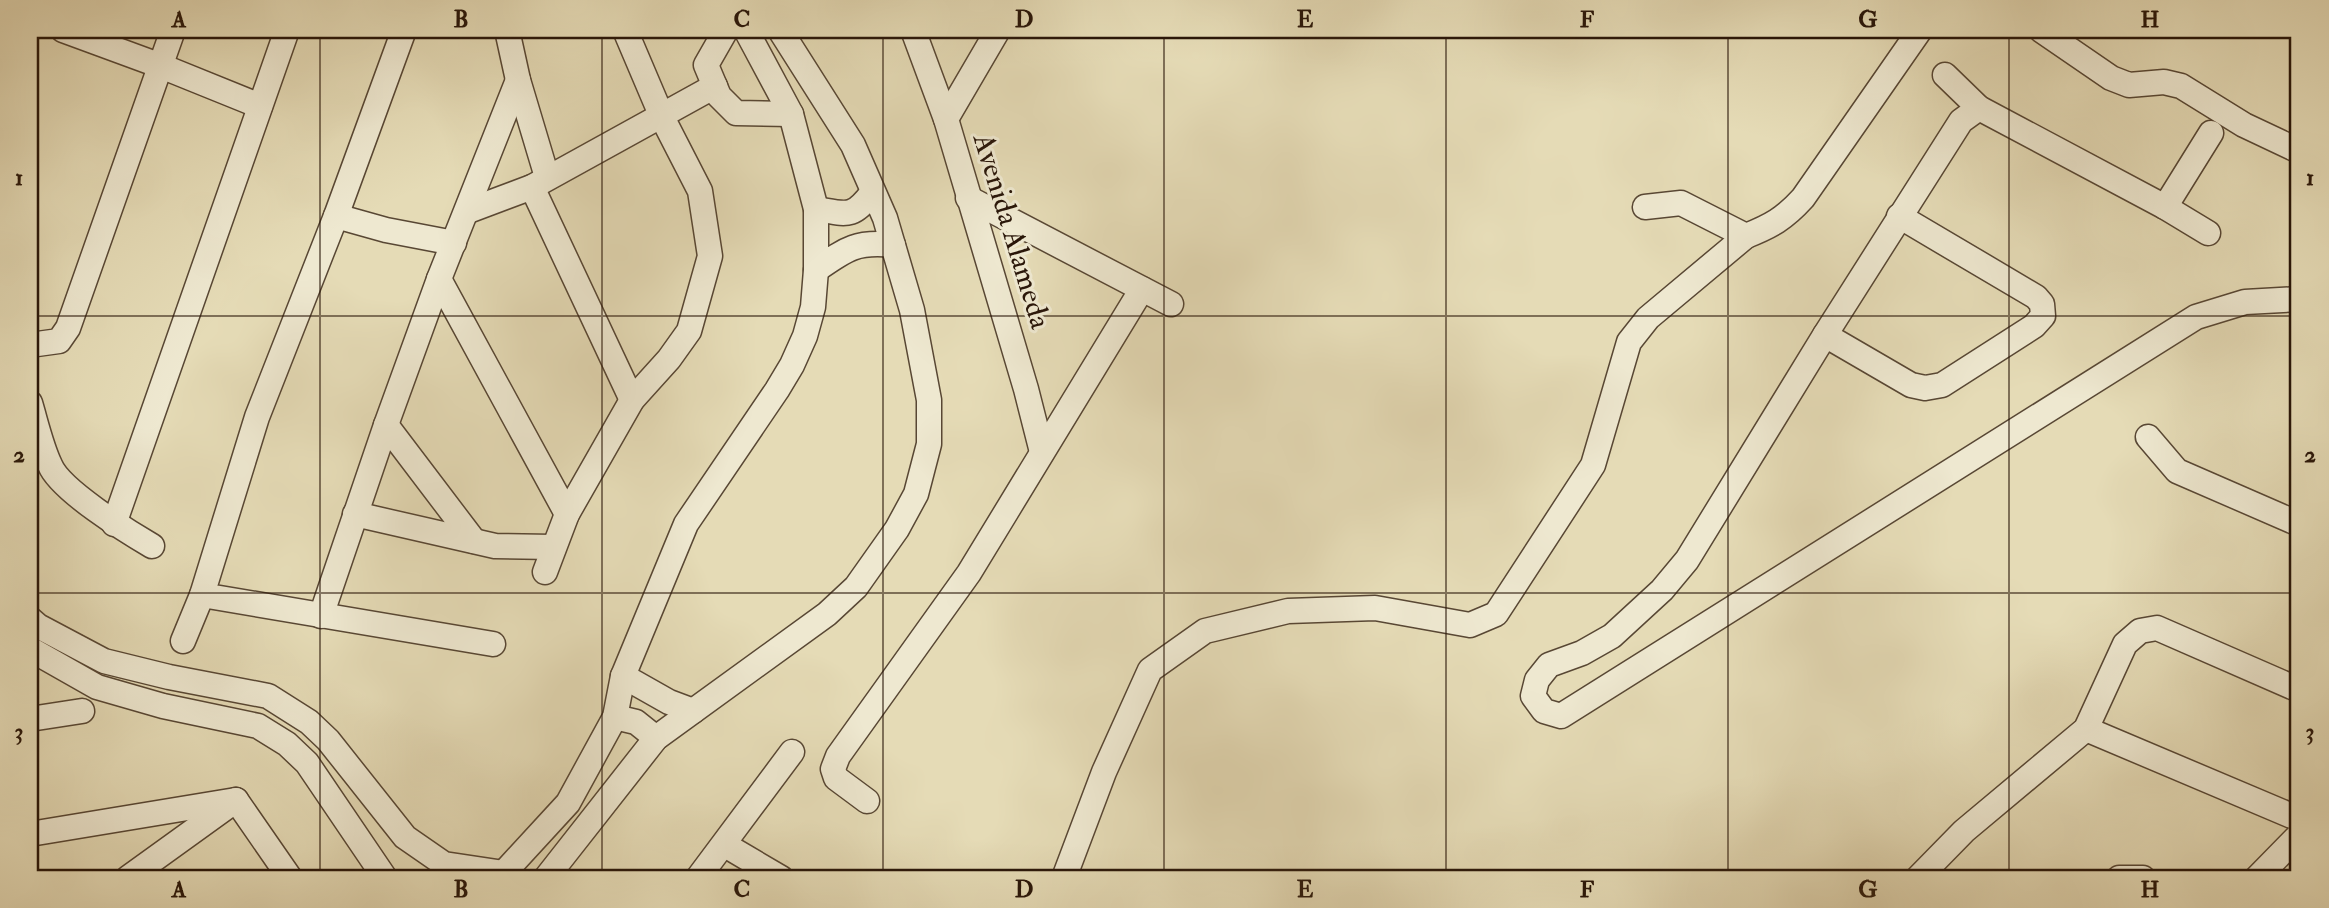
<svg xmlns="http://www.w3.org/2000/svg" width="2329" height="908" font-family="'IM FELL Double Pica',serif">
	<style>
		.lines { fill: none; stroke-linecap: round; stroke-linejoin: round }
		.minor-casing { stroke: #584734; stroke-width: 27 }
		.minor { stroke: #eee8d0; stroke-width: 24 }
		.grid { fill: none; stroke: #291609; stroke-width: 2; stroke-opacity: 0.55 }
		.labels { text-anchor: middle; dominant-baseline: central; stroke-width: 6; stroke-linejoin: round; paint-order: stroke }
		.street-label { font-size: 30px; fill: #291609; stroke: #eee8d0 }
		.neatline { fill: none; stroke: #291609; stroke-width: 2.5 }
		.grid-label { font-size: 23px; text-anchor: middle; font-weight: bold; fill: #291609 }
	</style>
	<rect width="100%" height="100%" fill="#e5dbb6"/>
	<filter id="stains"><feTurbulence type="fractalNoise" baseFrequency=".00286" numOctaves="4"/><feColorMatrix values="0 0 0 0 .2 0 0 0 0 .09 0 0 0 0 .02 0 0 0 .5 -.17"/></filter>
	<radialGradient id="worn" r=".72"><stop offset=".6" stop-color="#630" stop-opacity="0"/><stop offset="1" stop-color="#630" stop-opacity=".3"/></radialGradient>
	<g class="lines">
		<defs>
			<g id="minor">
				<polyline points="63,30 161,66 260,106"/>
				<polyline points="404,30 336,216 257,417 202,595 493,644"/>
				<polyline points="507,30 518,80 547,177"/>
				<polyline points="726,30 706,65 719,96 736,113 791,114"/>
				<polyline points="913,30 946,119 1026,389 1042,452"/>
				<polyline points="2041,30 2111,78 2129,85 2164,82 2181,86 2244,125 2299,151"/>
				<polyline points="1945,75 1979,108 2165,207 2208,233"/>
				<polyline points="1979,108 1961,121 1825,335 1687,560 1662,590 1612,636 1582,653 1549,665 1537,680 1533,696 1544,711 1561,716 2196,317 2245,302 2299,299"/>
				<polyline points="946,119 998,30"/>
				<polyline points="532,187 632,400"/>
				<polyline points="968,198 1171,304"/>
				<path d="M1645,207L1681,203L1746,236C1771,226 1784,219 1803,198L1920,30"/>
				<polyline points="2165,207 2211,133"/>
				<path d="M816,209C847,214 852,219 872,193"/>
				<polyline points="468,211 532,187 715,86"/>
				<polyline points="336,216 386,230 454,243"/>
				<path d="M816,270C846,249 856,241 893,245"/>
				<polyline points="439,279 567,514"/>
				<polyline points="1825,335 1911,385 1925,388 1942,385 2034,326 2043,316 2042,304 2036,297 1899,216"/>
				<polyline points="30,345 59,341 68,328 173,30"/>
				<path d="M30,403C36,423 41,446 50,465C60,490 128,532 152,546"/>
				<polyline points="386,425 474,541"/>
				<polyline points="2148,437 2177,471 2299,524"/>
				<polyline points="355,514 495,546 553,547"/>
				<polyline points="114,524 287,30"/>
				<polyline points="545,572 567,514 632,400 669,359 689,331 710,256 700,191 662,117 625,30"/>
				<polyline points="321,616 386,425 439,279 518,80"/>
				<polyline points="30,619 38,626 104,661 169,677 268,696 309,722 328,740 405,837 444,864 504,873"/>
				<polyline points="183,641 202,595"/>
				<polyline points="30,649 97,687 163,706 258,726 287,744 307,763 385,878"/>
				<polyline points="623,676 669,702 693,711"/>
				<polyline points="615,717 636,722 656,738"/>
				<polyline points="30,719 82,711"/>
				<polyline points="2086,729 2299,819"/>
				<polyline points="236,800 290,878"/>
				<polyline points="867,801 836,778 833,769 838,756 969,573 1142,289"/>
				<polyline points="30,834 236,800"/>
				<polyline points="725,845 781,878"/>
				<polyline points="128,878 232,803"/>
				<polyline points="499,878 568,803 615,717 623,676 686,524 777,390 792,365 805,336 813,307 816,270 816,209 791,114 746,30"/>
				<polyline points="546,878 656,738 827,614 856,587 897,529 916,494 929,444 929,400 912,310 885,218 853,145 780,30"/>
				<polyline points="698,878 792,752"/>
				<polyline points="1064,878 1104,772 1150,670 1205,631 1288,611 1375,608 1470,625 1496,614 1593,465 1629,342 1648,318 1746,236"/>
				<polyline points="1918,878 1964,831 2086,729 2125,644 2140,631 2157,628 2299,690"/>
				<polyline points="2119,878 2143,878"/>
				<polyline points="2257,878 2299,835"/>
			</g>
		</defs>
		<use href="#minor" class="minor-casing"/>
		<use href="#minor" class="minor"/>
	</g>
	<path class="grid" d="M320,30V878M602,30V878M883,30V878M1164,30V878M1446,30V878M1728,30V878M2009,30V878M30,316H2299M30,593H2299"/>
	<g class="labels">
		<g class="street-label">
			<text transform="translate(1012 231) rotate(73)">Avenida Alameda</text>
		</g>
	</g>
	<rect width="2329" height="908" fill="none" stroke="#e5dbb6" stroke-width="77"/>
	<rect x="38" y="38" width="2252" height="832" class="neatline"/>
	<g class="grid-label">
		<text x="179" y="27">A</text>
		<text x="461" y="27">B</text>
		<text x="742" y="27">C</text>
		<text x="1024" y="27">D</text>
		<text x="1305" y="27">E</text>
		<text x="1587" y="27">F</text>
		<text x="1868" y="27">G</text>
		<text x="2150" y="27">H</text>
		<text x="19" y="185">1</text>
		<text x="2310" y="185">1</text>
		<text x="19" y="462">2</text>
		<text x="2310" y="462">2</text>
		<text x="19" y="739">3</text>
		<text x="2310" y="739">3</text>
		<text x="179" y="897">A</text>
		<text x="461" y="897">B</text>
		<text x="742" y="897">C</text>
		<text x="1024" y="897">D</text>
		<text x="1305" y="897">E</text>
		<text x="1587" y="897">F</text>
		<text x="1868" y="897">G</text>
		<text x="2150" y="897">H</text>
	</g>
	<rect width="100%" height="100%" filter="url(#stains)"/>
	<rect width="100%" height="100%" fill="url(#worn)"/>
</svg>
